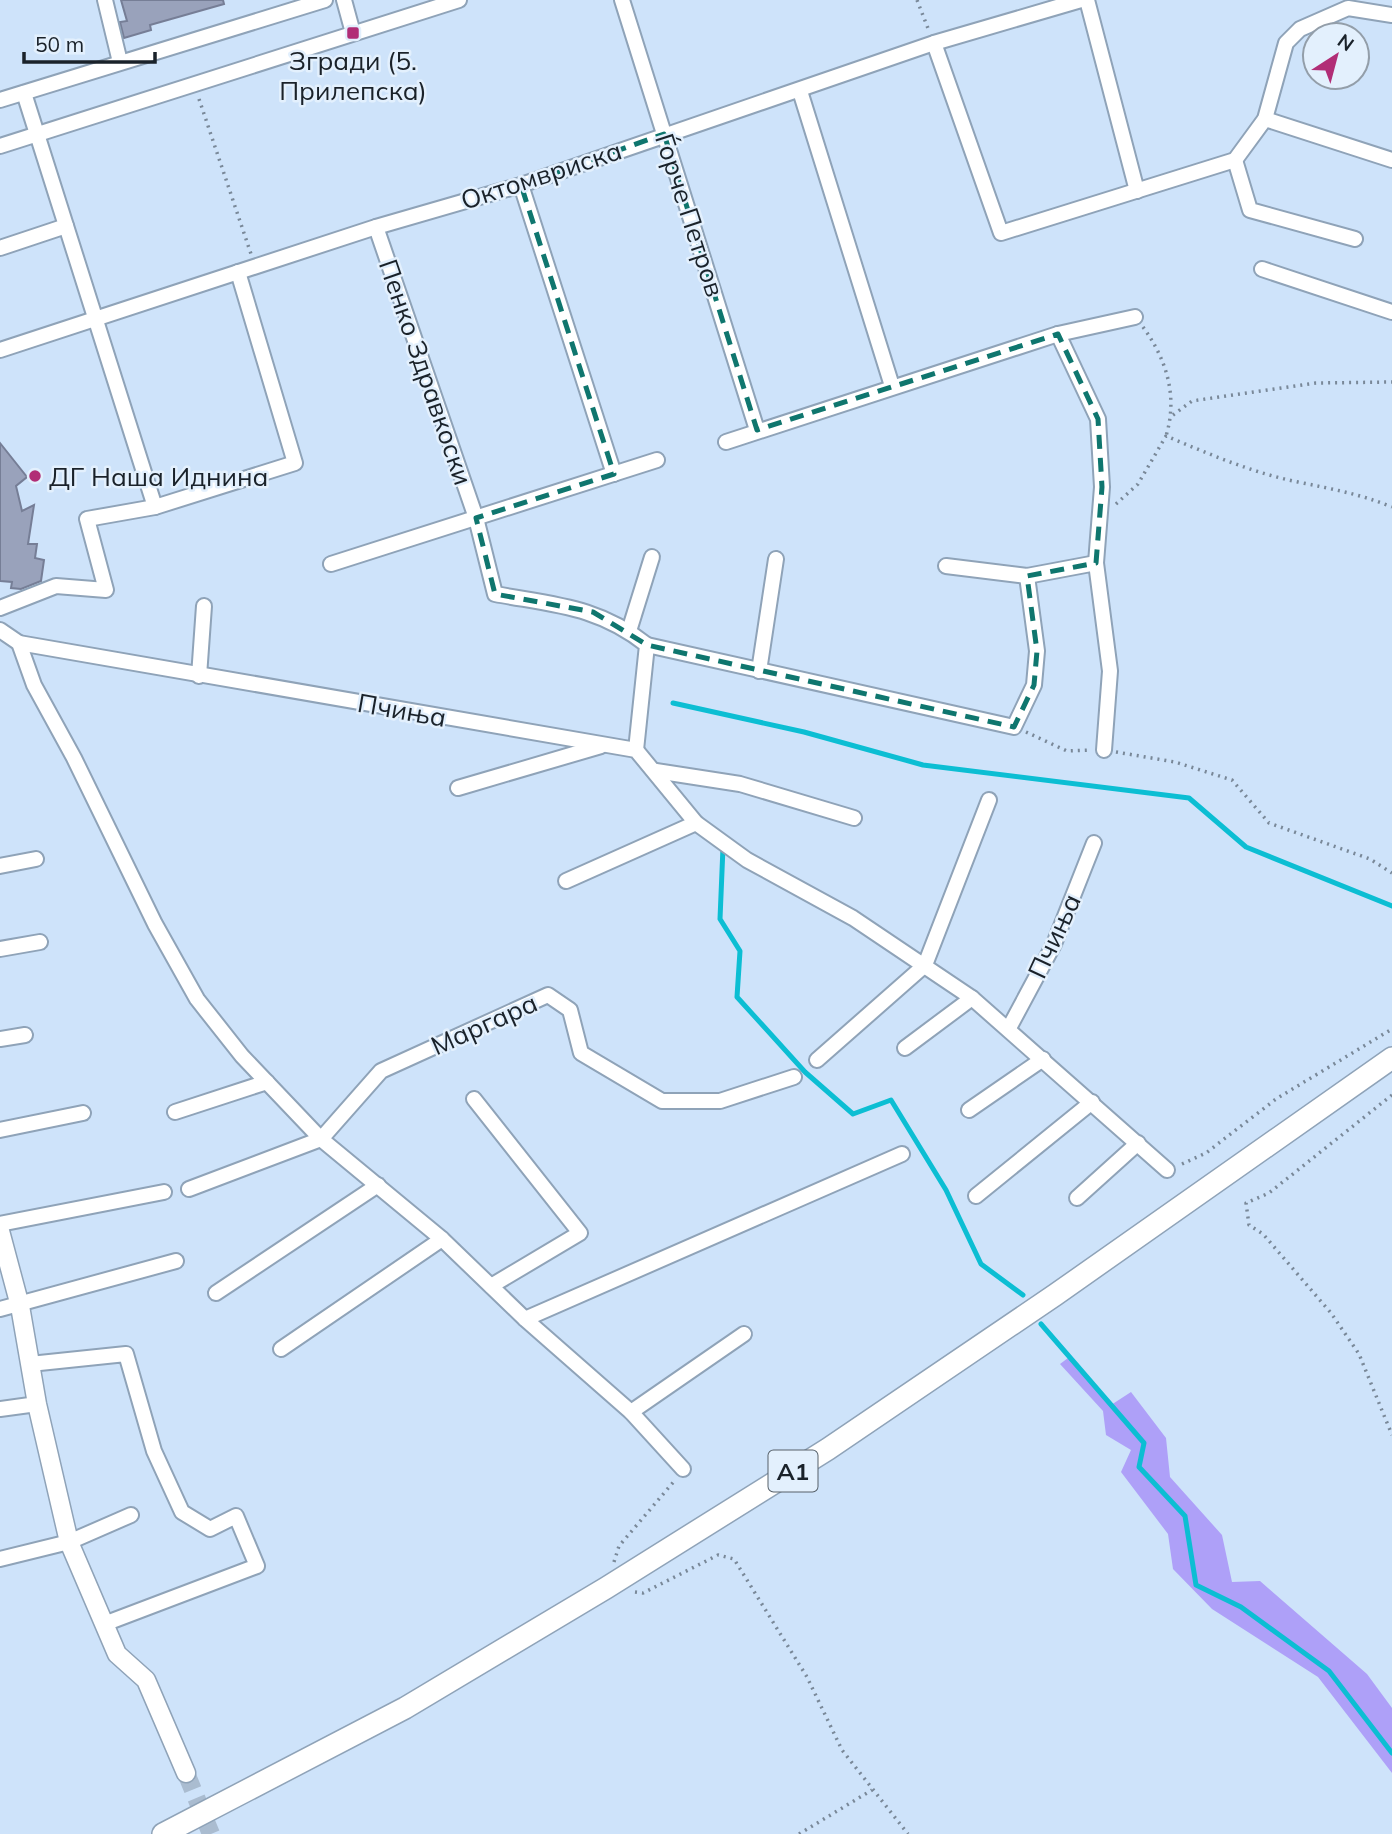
<svg xmlns="http://www.w3.org/2000/svg" width="1392" height="1834" font-family="Mulish,sans-serif">
	<style>
		.forest { fill: #aea0f8 }
		.lines { fill: none; stroke-linecap: round; stroke-linejoin: round }
		.stream { stroke: #0cbed3; stroke-width: 5 }
		.building { fill: #99a2bb; stroke: #767e96; stroke-width: 2 }
		.tertiary-tunnel { stroke: #aabcd0; stroke-width: 18; stroke-dasharray: 18 9; stroke-linecap: butt }
		.minor-casing { stroke: #8fa3b8; stroke-width: 18 }
		.tertiary-casing { stroke: #8fa3b8; stroke-width: 21 }
		.primary-casing { stroke: #8fa3b8; stroke-width: 24 }
		.path { stroke: #798898; stroke-width: 3.5; stroke-dasharray: 2 5; stroke-linecap: butt }
		.minor { stroke: #fff; stroke-width: 14 }
		.tertiary { stroke: #fff; stroke-width: 18 }
		.primary { stroke: #fff; stroke-width: 21 }
		.marked { fill: none; stroke: #0f766e; stroke-width: 5; stroke-dasharray: 14 9; stroke-linejoin: round }
		.poi-dot { fill: #b12d76; stroke: #e3f0fd; stroke-width: 2.5 }
		.labels { text-anchor: middle; dominant-baseline: central; stroke-width: 5; stroke-linejoin: round; paint-order: stroke }
		.shield { fill: #e3f0fd; stroke: #566069; stroke-width: 2 }
		.shield-label { font-size: 24px; font-weight: bold; fill: #1a222a }
		.poi-label { font-size: 26px; fill: #1a222a; stroke: #e3f0fd }
		.street-label { font-size: 26px; fill: #1a222a; stroke: #e3f0fd }
	</style>
	<rect width="100%" height="100%" fill="#cee3fa"/>
	<polygon class="forest" points="1068,1358 1111,1405 1131,1392 1166,1438 1170,1477 1222,1535 1232,1582 1260,1581 1367,1674 1392,1708 1392,1773 1318,1677 1212,1609 1173,1569 1168,1534 1121,1472 1131,1450 1106,1435 1103,1411 1060,1364"/>
	<g class="lines">
		<g class="stream">
			<polyline points="673,703 804,732 923,765 1189,798 1246,847 1392,906"/>
			<polyline points="723,847 720,919 740,951 737,997 805,1072 853,1114 891,1100 946,1190 981,1264 1023,1295"/>
			<polyline points="1041,1324 1144,1443 1139,1467 1185,1516 1196,1585 1241,1607 1329,1671 1392,1753"/>
		</g>
	</g>
	<g class="building">
		<polygon points="121,0 223,0 224,4 150,25 151,30 124,38 120,22 127,21"/>
		<polygon points="0,443 27,477 16,486 22,511 34,505 28,544 37,544 35,558 44,560 41,581 21,589 11,588 12,582 0,581"/>
	</g>
	<g class="lines">
		<polyline class="tertiary-tunnel" points="186,1773 211,1834"/>
		<defs>
			<g id="minor">
				<polyline points="105,0 120,62"/>
				<polyline points="344,0 353,33"/>
				<polyline points="622,0 757,430"/>
				<polyline points="1087,0 1137,191"/>
				<polyline points="934,43 1001,233 1235,160 1265,119 1286,43 1300,29 1348,8 1392,15"/>
				<polyline points="800,91 892,386"/>
				<polyline points="24,93 155,507"/>
				<polyline points="0,100 325,0"/>
				<polyline points="1265,119 1392,160"/>
				<polyline points="0,146 459,0"/>
				<polyline points="1235,160 1250,210 1355,239"/>
				<polyline points="521,185 614,474"/>
				<path d="M376,227L476,518L495,594C554,605 598,606 647,645L636,750"/>
				<polyline points="0,248 66,226"/>
				<polyline points="1262,269 1392,312"/>
				<polyline points="1058,334 1098,419 1102,487 1096,563 1110,671 1104,750"/>
				<polyline points="0,350 376,227 521,185 934,43 1081,0"/>
				<polyline points="726,442 1058,334 1135,317"/>
				<polyline points="331,564 657,460"/>
				<polyline points="946,566 1027,576 1096,563"/>
				<polyline points="0,608 56,586 106,590 87,519 155,507 295,463 238,272"/>
				<polyline points="0,630 19,643 34,685 74,758 155,924 197,999 242,1056 321,1139 442,1239 525,1319 631,1412 683,1469"/>
				<polyline points="629,631 652,557"/>
				<polyline points="19,643 636,750 696,823 747,860 853,918 972,998 1167,1170"/>
				<polyline points="647,645 1014,727 1034,685 1037,651 1027,576"/>
				<polyline points="759,671 776,559"/>
				<polyline points="199,676 204,606"/>
				<polyline points="656,771 740,784 854,818"/>
				<polyline points="458,788 601,746"/>
				<polyline points="0,866 36,859"/>
				<polyline points="566,881 696,823"/>
				<polyline points="0,949 40,942"/>
				<polyline points="1009,1028 1054,944 1094,843"/>
				<polyline points="0,1039 25,1035"/>
				<polyline points="905,1048 972,998"/>
				<polyline points="817,1060 925,965 989,800"/>
				<polyline points="474,1099 580,1233 491,1286"/>
				<polyline points="969,1110 1043,1059"/>
				<polyline points="175,1112 267,1082"/>
				<polyline points="0,1130 83,1113"/>
				<polyline points="189,1189 321,1139 381,1071 548,995 570,1010 581,1053 662,1101 720,1101 794,1077"/>
				<polyline points="976,1196 1092,1102"/>
				<polyline points="1077,1198 1138,1143"/>
				<polyline points="0,1224 164,1192"/>
				<polyline points="216,1293 378,1185"/>
				<polyline points="0,1309 176,1261"/>
				<polyline points="525,1319 902,1154"/>
				<polyline points="281,1349 442,1239"/>
				<polyline points="30,1364 126,1354 154,1451 182,1512 210,1529 236,1516 257,1566 104,1624"/>
				<polyline points="0,1409 37,1404"/>
				<polyline points="631,1412 744,1334"/>
				<polyline points="0,1559 69,1542 131,1515"/>
			</g>
			<polyline id="tertiary" points="0,1231 20,1306 37,1404 69,1542 117,1654 146,1680 186,1773"/>
			<polyline id="primary" points="163,1834 405,1708 606,1588 828,1449 1055,1295 1392,1058"/>
		</defs>
		<use href="#minor" class="minor-casing"/>
		<use href="#tertiary" class="tertiary-casing"/>
		<use href="#primary" class="primary-casing"/>
		<g class="path">
			<polyline points="917,0 929,31"/>
			<polyline points="199,99 251,254"/>
			<path d="M1143,327C1167,360 1178,397 1166,436"/>
			<polyline points="1173,415 1192,401 1316,383 1392,382"/>
			<path d="M1116,504L1138,484L1166,436C1209,454 1253,473 1298,482C1332,489 1360,494 1392,507"/>
			<polyline points="1026,732 1067,751 1091,750"/>
			<polyline points="1116,752 1175,762 1232,780 1269,823 1370,859 1392,873"/>
			<polyline points="1392,1095 1269,1193 1246,1203 1249,1225 1263,1234 1331,1313 1359,1354 1392,1435"/>
			<polyline points="1182,1164 1206,1153 1276,1099 1392,1029"/>
			<polyline points="614,1562 619,1546 676,1479"/>
			<polyline points="635,1592 643,1593 718,1555 734,1559 807,1677 842,1750 908,1834"/>
			<polyline points="799,1834 872,1790"/>
		</g>
		<use href="#minor" class="minor"/>
		<use href="#tertiary" class="tertiary"/>
		<use href="#primary" class="primary"/>
	</g>
	<path class="marked" d="M664,134L757,430L1058,334L1098,419L1102,487L1096,563L1027,576L1037,651L1034,685L1014,727L647,645L593,612L495,594L476,518L614,474L521,185Z"/>
	<g class="poi-dot">
		<rect x="346" y="26" width="14" height="14" rx="3.5"/>
		<circle cx="35" cy="476" r="7"/>
	</g>
	<g class="labels">
		<rect class="shield" x="768.5" y="1450.5" width="49" height="41" rx="5"/>
		<g class="shield-label">
			<text x="793" y="1471">A1</text>
		</g>
		<g class="poi-label">
			<text x="353" y="60">Згради (5.<tspan x="353" dy="30">Прилепска)</tspan></text>
			<text x="49" y="476" text-anchor="start">ДГ Наша Иднина</text>
		</g>
		<g class="street-label">
			<text transform="translate(541 175) rotate(-18)">Октомвриска</text>
			<text transform="translate(690 215) rotate(72)">Ѓорче Петров</text>
			<text transform="translate(426 372) rotate(71)">Пенко Здравкоски</text>
			<text transform="translate(402 710) rotate(10)">Пчиња</text>
			<text transform="translate(1054 936) rotate(-65)">Пчиња</text>
			<text transform="translate(484 1024) rotate(-24)">Маргара</text>
		</g>
	</g>
	<g transform="translate(1336 56) rotate(36)"><circle r="33" fill="#e3f0fd" stroke="#939ea9" stroke-width="2"/>
	<path d="M0-5L12 26L0 18L-12 26Z" fill="#b12d76"/>
	<text y="-10" font-size="19" font-weight="bold" text-anchor="middle" fill="#1a222a">N</text>
	</g>
	<path d="M24 52v10h131v-10" fill="none" stroke="#1a222a" stroke-width="3.5"/>
	<text x="35" y="52" font-size="21" fill="#1a222a" stroke="#e3f0fd" stroke-width="5" paint-order="stroke">50 m</text>
</svg>
